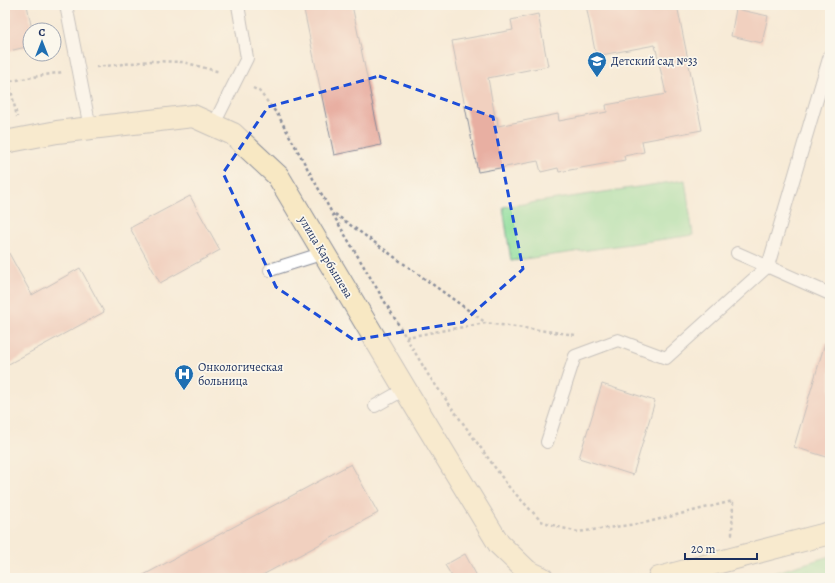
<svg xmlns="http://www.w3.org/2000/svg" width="835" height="583" font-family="Alegreya,serif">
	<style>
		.green { fill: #90de9c; stroke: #56867d }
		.building { fill: #e8afa2 }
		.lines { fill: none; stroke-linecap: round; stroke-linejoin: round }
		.lane-casing { stroke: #898d9a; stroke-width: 14 }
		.secondary-casing { stroke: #898d9a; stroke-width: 24 }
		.path { stroke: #898d9a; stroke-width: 2.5; stroke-dasharray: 3 3; stroke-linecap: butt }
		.lane { stroke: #fff; stroke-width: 12 }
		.secondary { stroke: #f8e8c3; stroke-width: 22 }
		.marked { fill: none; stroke: #1d4ed8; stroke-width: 3; stroke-dasharray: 8 5; stroke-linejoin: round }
		.labels { text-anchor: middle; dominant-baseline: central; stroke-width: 3.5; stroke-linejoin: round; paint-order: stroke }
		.poi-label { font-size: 12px; fill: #1b2f5e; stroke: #fbf7ec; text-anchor: start }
		.street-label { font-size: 12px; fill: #1b2f5e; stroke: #fbf7ec }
	</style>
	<rect width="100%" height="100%" fill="#fbf7ec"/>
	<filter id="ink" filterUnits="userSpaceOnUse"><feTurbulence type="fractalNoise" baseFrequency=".025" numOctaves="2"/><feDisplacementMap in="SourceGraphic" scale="8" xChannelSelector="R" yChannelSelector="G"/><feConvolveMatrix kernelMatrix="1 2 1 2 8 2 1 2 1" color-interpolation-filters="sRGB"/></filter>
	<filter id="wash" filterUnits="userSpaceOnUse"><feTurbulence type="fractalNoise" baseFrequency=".012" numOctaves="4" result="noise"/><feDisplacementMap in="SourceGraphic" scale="16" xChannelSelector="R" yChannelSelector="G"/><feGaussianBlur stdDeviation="0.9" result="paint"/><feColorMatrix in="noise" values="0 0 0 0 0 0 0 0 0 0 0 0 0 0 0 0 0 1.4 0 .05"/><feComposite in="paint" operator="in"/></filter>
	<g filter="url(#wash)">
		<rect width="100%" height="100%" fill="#f7ebd7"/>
		<g class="green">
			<polygon points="685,180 693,235 511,261 503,207"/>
			<polygon points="830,556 830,578 757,578"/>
		</g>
		<g id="blocks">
			<g class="building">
				<polygon points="5,5 27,5 32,30 30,30 30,46 5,52"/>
				<polygon points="303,5 352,5 381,145 334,155"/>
				<polygon points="586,5 614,5 615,10 640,5 677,5 702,130 642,141 644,152 624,156 625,160 559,172 558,168 541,172 538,161 478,172 452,41 513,30 511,20 538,14 548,66 488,78 495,117 497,117 498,126 558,114 559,121 607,112 606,105 666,94 655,45 596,56"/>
				<polygon points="736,9 768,16 762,43 731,36"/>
				<polygon points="190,196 220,250 160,283 130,228"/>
				<polygon points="5,246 32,295 80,268 104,312 5,366"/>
				<polygon points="825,343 830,343 830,458 794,447"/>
				<polygon points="602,384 655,401 633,475 579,458"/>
				<polygon points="351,464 378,513 257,578 138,578"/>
				<polygon points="465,554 478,578 453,578 445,565"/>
			</g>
		</g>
	</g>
	<g filter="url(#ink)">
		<use href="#blocks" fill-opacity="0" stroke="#898d9a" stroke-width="1"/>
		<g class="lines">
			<defs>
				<g id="lane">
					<polyline points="66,5 90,128"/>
					<polyline points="213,126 247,58 238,5"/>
					<polyline points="737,253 830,294"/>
					<polyline points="270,270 324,253"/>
					<polyline points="375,406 405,389"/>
					<polyline points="547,442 575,356 618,340 666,358 768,266 830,55"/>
				</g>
				<g id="secondary">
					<polyline points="5,142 57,132 193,116 233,134 278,176 405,389 499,544 527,571 542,578"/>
					<polyline points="659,578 830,533"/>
				</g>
			</defs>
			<use href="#lane" class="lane-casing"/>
			<use href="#secondary" class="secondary-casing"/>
			<g class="path">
				<polyline points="96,67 151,61 183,62 220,72"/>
				<polyline points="9,81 17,117"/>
				<polyline points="5,82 62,72"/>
				<polyline points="253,88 259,91 278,115 332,213 429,376 509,487 541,521 559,527 578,532 644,523 733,501 732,535"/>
				<polyline points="335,214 486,323"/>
				<polyline points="406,337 486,323 576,335"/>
			</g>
			<use href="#lane" class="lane"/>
			<use href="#secondary" class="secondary"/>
		</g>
	</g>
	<path d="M0 0H835V583H0ZM379,76L493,117L523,269L463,322L354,340L276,287L223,173L268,107Z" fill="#f7ebd7" fill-opacity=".55" fill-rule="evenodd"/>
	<path class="marked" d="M379,76L493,117L523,269L463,322L354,340L276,287L223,173L268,107Z"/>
	<defs>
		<symbol id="school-pin" viewBox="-11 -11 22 30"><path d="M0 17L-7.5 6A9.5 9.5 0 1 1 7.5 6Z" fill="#1f6fb2" stroke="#fbf7ec"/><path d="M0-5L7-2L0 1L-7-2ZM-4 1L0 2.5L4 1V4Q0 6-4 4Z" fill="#fff"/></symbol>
		<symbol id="hospital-pin" viewBox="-11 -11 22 30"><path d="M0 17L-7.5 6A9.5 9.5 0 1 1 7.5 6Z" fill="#1f6fb2" stroke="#fbf7ec"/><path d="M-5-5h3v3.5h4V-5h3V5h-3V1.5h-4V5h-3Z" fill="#fff"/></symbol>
	</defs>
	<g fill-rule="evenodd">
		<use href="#school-pin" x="586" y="50" width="22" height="30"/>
		<use href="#hospital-pin" x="173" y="363" width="22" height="30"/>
	</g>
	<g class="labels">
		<g class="poi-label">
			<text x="611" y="61">Детский сад №33</text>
			<text x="198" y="367">Онкологическая<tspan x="198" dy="14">больница</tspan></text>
		</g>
		<g class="street-label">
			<text transform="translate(326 257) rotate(59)">улица Карбышева</text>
		</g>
	</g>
	<rect width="835" height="583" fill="none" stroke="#fbf7ec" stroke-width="20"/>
	<g transform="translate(42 42)"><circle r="19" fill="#fbf7ec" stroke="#a1a7b3"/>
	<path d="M0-3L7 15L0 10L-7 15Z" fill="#1f6fb2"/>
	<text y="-6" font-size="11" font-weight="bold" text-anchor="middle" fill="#1b2f5e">С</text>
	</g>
	<path d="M685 553v6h72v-6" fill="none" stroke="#1b2f5e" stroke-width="2"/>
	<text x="691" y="553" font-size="12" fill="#1b2f5e" stroke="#fbf7ec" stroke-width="3" paint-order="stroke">20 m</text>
</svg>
